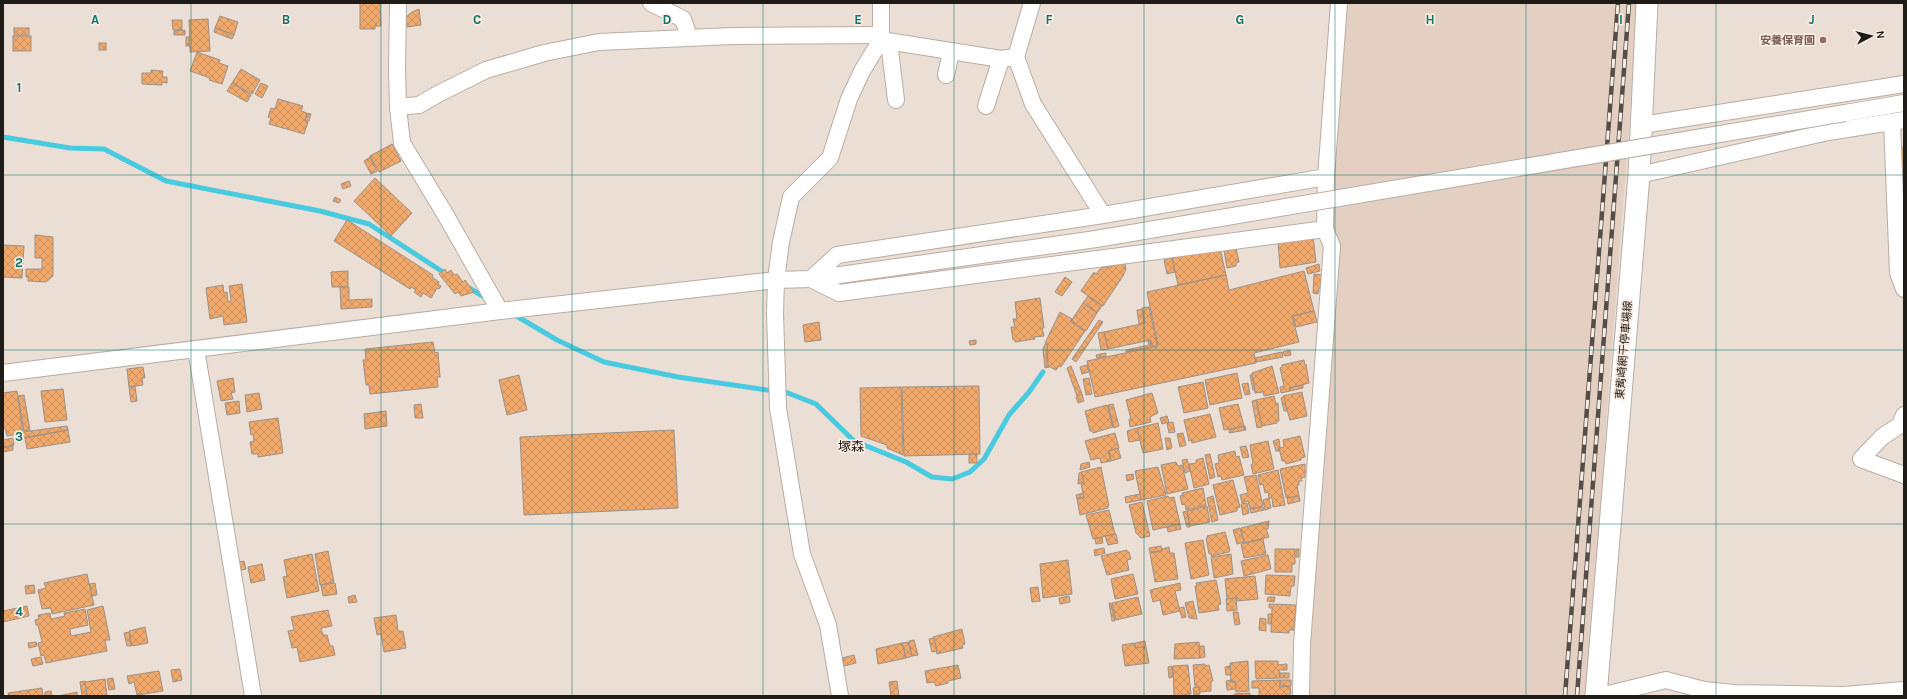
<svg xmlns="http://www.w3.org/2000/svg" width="1907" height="699" font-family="Karla,'Noto Sans JP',sans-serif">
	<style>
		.built { fill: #e3d0c2 }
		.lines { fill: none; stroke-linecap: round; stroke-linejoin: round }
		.stream { stroke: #48cbe0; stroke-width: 5 }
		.building { fill: url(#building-cross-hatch); stroke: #9c9188 }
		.minor-casing { stroke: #b9ada4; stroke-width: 18 }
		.major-casing { stroke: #b9ada4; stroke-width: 23 }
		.minor { stroke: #fff; stroke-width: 16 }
		.major { stroke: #fff; stroke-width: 21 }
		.rail-casing { stroke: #544e48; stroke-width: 4.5 }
		.rail { stroke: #f8ebe1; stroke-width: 3; stroke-dasharray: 9; stroke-linecap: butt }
		.minor-bridge-casing { stroke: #b9ada4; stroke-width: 18; stroke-linecap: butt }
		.minor-bridge { stroke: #fff; stroke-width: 16 }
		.grid { fill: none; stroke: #0f766e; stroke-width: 1; stroke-opacity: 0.55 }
		.education-dot { fill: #8d6e63; stroke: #f8ebe1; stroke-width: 1.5 }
		.labels { text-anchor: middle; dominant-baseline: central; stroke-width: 3.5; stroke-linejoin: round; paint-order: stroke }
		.education-label { font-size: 11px; font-weight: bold; fill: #785e54; stroke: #f8ebe1; text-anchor: end }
		.street-label { font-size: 11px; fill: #1f1b17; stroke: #f8ebe1 }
		.quarter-label { font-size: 13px; fill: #1f1b17; stroke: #f8ebe1 }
		.grid-label { font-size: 13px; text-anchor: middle; font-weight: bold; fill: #0f766e; stroke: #f8ebe1; stroke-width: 3.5; stroke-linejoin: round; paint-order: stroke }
	</style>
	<defs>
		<pattern id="building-cross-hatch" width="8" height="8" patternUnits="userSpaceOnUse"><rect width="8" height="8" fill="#f0a86b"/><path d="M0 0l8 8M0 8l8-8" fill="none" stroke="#cd905c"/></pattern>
	</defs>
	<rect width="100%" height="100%" fill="#ebded4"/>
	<polygon class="built" points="1347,3 1639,3 1607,411 1589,696 1308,696 1310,582 1332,155"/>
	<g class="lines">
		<g class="stream">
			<polyline points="3,137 70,148 104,149 166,181 320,211 369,224 446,274"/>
			<polyline points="469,288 488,299"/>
			<polyline points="513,314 557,340 604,362 678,377 788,393 816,404 854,441 906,462 932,477 952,479 970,472 984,459 1009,415 1029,392 1043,372"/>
		</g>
	</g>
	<g class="building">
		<polygon points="360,3 380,3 381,26 375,26 375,29 360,29"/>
		<polygon points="419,9 421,25 407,27 406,17 412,12"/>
		<polygon points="220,16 238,22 234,35 215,28"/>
		<polygon points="208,19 210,51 190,52 189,20"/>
		<polygon points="172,20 182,20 182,30 173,30"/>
		<rect x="14" y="28" width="15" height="7"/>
		<polygon points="215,28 234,35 232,39 214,32"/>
		<polygon points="185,30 185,35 174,35 174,31"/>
		<rect x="13" y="36" width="18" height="15"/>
		<rect x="186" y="37" width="3" height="9"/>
		<rect x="99" y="43" width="7" height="7"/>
		<polygon points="197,52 220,60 219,63 228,66 222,84 209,80 210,78 190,71"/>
		<polygon points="241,69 260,80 252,94 232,83"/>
		<polygon points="151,70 163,71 162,77 167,77 167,83 162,82 162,85 142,84 142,73 151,73"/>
		<polygon points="232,83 251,95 247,102 227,91"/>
		<polygon points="261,83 268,86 262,98 255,94"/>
		<polygon points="278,99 303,106 301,111 307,113 305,121 308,122 304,134 269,124 271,118 268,117 271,108 275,109"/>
		<polygon points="308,113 311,114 309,121 305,121"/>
		<polygon points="392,144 401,161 379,172 370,156"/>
		<polygon points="1901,147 1904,147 1904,188 1903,188"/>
		<polygon points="370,157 377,171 371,174 364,161"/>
		<polygon points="375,178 412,213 391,236 354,201"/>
		<polygon points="349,181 351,186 343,189 341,184"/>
		<polygon points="335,197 341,200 339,203 333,201"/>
		<polygon points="347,220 433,275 432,277 439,282 438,284 441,286 439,289 437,288 431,298 423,293 421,297 414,292 416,290 411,287 410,289 334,241"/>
		<polygon points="35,235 53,237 53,276 46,282 28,281 28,277 26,277 26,269 42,269 42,258 35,258"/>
		<polygon points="1313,236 1316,262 1280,268 1278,242"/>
		<polygon points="3,245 24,246 22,278 3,277"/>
		<polygon points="1220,248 1226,275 1178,285 1172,258"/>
		<polygon points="1236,248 1239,262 1236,263 1236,266 1227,268 1224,250"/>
		<polygon points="1172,258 1175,272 1167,274 1164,260"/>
		<polygon points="1125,264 1126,269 1123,276 1103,306 1081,291 1094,272 1096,274 1101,268 1109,266 1111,268 1112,265"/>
		<polygon points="1319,264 1320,271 1308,274 1306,268"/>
		<polygon points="445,269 447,273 451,270 454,275 457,274 463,282 465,280 474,292 461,296 458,292 455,294 439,274"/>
		<polygon points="348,271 348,287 332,287 331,272"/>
		<polygon points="1304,271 1314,311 1292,316 1299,342 1254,353 1256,363 1095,397 1087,361 1158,346 1147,292 1226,275 1229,290"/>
		<polygon points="1314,274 1323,275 1321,288 1319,288 1318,294 1313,293"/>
		<polygon points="1065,277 1072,282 1062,296 1055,292"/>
		<polygon points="242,284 247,322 224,325 223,316 210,319 206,288 223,285 224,293 227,292 228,302 231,301 229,286"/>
		<polygon points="340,287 349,287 349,300 372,299 372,307 341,309"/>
		<polygon points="1088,296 1102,306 1097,313 1083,303"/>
		<polygon points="1040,298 1044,328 1042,328 1044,336 1034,337 1035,339 1015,342 1015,340 1013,340 1011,327 1015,327 1013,319 1017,319 1015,302"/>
		<polygon points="1083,303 1097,313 1086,331 1071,321"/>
		<polygon points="1149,307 1157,345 1152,347 1151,340 1108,349 1104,332 1145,323 1142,308"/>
		<polygon points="1142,309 1144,323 1139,324 1137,310"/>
		<polygon points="1314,311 1317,322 1296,327 1293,316"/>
		<polygon points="1060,312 1072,319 1070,321 1085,331 1061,367 1059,366 1056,370 1048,366 1047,344 1045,343"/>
		<polygon points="1099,320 1103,322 1076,362 1072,359"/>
		<polygon points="819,322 821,340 805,342 803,325"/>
		<polygon points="1104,332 1108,349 1101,350 1098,333"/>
		<polygon points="976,340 976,344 970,345 969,341"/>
		<polygon points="1150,340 1151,347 1126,352 1126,350 1149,345 1148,341"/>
		<polygon points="433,342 435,353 438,352 440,377 437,377 438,387 370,394 369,385 366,385 363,360 366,360 365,349"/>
		<polygon points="1045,344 1047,344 1047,366 1049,367 1045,368 1043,349"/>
		<polygon points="1290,350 1291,355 1285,356 1283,352"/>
		<polygon points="1282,352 1283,357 1256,362 1255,358"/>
		<polygon points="1106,353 1106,356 1097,358 1096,355"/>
		<polygon points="1304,360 1305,365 1306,364 1309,383 1289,388 1290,391 1281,393 1280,387 1284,386 1280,368 1282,367 1282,365"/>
		<polygon points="1087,365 1089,372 1082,374 1080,367"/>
		<polygon points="1071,366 1082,394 1077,396 1067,368"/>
		<polygon points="1272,366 1279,393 1264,396 1263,392 1255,393 1252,373"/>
		<polygon points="143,367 145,378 142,378 143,385 129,387 127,369"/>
		<polygon points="1237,373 1242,398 1210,405 1205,380"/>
		<polygon points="519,375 527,410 507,415 499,380"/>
		<polygon points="1250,375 1252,375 1255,390 1253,390"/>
		<polygon points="233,378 235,392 231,393 233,399 221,401 217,381"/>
		<polygon points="1089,378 1092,394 1086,395 1083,379"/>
		<polygon points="1203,382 1208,408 1184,413 1178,387"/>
		<polygon points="1248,383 1250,394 1245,395 1242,384"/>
		<polygon points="1303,385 1303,388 1290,391 1289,388"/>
		<polygon points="135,386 137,401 131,402 129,387"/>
		<polygon points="979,386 980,454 904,456 902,387"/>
		<polygon points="901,387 903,455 887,448 887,445 861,436 860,388"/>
		<polygon points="63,389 67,420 45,422 41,391"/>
		<polygon points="17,391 23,433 7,436 5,428 3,428 3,393"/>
		<polygon points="1302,392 1307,416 1290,420 1283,396"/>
		<polygon points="259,393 262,409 247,412 245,395"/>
		<polygon points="1152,393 1158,413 1150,417 1151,422 1130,427 1129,419 1131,419 1126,400"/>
		<polygon points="1082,394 1084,401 1078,403 1076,397"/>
		<polygon points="24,395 30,430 24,431 18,396"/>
		<polygon points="1274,396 1276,404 1278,403 1279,421 1277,421 1277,423 1262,426 1256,400"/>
		<polygon points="1284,397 1287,411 1284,411 1281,398"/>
		<polygon points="1256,400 1262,427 1257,428 1252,401"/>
		<polygon points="239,401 240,413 227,415 225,403"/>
		<polygon points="421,404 423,418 415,418 414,405"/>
		<polygon points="1113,404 1119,426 1114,428 1108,405"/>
		<polygon points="1238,404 1244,426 1224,430 1219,408"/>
		<polygon points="1107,405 1113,427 1093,433 1092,431 1090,431 1085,411"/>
		<polygon points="386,411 387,426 365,429 364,414"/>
		<polygon points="1210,414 1216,437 1192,443 1191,440 1189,441 1184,420"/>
		<polygon points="1167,416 1169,422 1162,424 1160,418"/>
		<polygon points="278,418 283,453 258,457 258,454 252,454 250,442 254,441 253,434 251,435 249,422"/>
		<polygon points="1173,422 1175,432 1169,433 1167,423"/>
		<polygon points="1158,423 1163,449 1143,453 1137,428"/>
		<polygon points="67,426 68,430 22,438 21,434 23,432"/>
		<polygon points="1245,426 1246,430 1229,433 1229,430"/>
		<polygon points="1137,428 1140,440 1129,442 1127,431"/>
		<polygon points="68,430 70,442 27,449 25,438"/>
		<polygon points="674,430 678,508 524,515 520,437"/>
		<polygon points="1115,433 1119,448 1108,451 1111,461 1101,463 1100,458 1091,460 1085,441"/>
		<polygon points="1183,433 1186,445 1180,447 1177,434"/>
		<polygon points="1300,436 1305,457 1301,458 1301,460 1286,464 1285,461 1282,461 1279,448 1284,447 1283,440"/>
		<polygon points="13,438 14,445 3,447 3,440"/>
		<polygon points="1165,438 1170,438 1172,448 1167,450"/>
		<polygon points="1279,439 1280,447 1278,448 1279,451 1276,451 1273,441"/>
		<polygon points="1268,441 1274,469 1253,474 1251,465 1253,464 1250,445"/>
		<polygon points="13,446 13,450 3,452 3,448"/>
		<polygon points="1246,446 1249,457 1243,458 1240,447"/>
		<polygon points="1118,448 1121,458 1111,461 1109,451"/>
		<polygon points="1235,451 1236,457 1239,456 1244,475 1222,480 1221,476 1218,477 1215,464 1219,463 1218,455"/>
		<rect x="969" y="454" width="8" height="9"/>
		<polygon points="1210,454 1215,477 1210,479 1205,455"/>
		<polygon points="1203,458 1209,484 1194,488 1189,464 1196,463 1196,460"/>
		<polygon points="1187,459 1190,471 1185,473 1182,460"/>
		<polygon points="1089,462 1090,467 1080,470 1081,464"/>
		<polygon points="1176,462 1178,466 1182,465 1188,489 1167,494 1161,465"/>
		<polygon points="1305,464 1305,477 1301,478 1302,481 1299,481 1299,485 1297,485 1299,496 1286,498 1280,469"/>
		<polygon points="1101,467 1109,506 1107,506 1108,508 1080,515 1077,499 1084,498 1081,484 1084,483 1081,472"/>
		<polygon points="1158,467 1166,495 1141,500 1135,471"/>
		<polygon points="1278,470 1285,505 1273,507 1272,498 1269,498 1268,492 1265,493 1263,484 1260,485 1258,475"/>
		<polygon points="1081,472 1084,482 1078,484 1079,473"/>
		<polygon points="1133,474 1134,479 1127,481 1126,475"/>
		<polygon points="1256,475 1263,506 1250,509 1248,501 1242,503 1240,495 1248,493 1244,477"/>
		<polygon points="1233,480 1240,507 1237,508 1237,511 1220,515 1213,485"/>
		<polygon points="1203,488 1206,505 1186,510 1185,504 1182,505 1180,496 1183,495 1182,493"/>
		<polygon points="1083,493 1084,497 1077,499 1076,495"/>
		<polygon points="1140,494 1141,500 1126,503 1125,497"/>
		<polygon points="1168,496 1169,498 1174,497 1180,524 1153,530 1147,501"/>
		<polygon points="1213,496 1218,520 1212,522 1207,498"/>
		<polygon points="1299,496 1300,501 1288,504 1287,498"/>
		<polygon points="1269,498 1271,508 1265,510 1263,500"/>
		<polygon points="1142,502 1150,536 1141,538 1136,533 1129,505"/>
		<polygon points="1247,503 1249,513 1243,515 1241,504"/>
		<polygon points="1207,506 1210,522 1190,526 1187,511"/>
		<polygon points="1263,507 1264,510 1251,513 1250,509"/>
		<polygon points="1109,510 1115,534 1093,539 1086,515"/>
		<polygon points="1187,511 1190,527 1187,527 1183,512"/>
		<polygon points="1269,521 1268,529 1266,529 1269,537 1244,543 1241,528"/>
		<polygon points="1180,524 1181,529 1168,532 1167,527"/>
		<polygon points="1240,528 1244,542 1237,544 1233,530"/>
		<polygon points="1225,532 1230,550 1229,552 1211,556 1211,553 1209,554 1206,538 1208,538 1207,536"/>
		<polygon points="1116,534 1118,543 1108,545 1105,536"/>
		<polygon points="1102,537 1103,543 1096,544 1095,539"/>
		<polygon points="1263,539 1266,554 1244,558 1241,544"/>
		<polygon points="1203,540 1209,575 1191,579 1185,543"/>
		<polygon points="1161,546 1162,550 1150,553 1149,548"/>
		<polygon points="1169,547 1170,553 1174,553 1178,579 1155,582 1150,553 1162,551 1162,549"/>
		<polygon points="1104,548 1105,553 1095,556 1094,550"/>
		<polygon points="1275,549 1295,549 1295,564 1292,564 1292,572 1275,572"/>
		<rect x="1296" y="549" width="3" height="8"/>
		<polygon points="1127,550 1127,552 1129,552 1131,559 1127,560 1129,570 1107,575 1101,556"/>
		<polygon points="328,551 334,582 320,585 315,554"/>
		<polygon points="312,554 319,591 287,598 283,577 287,576 284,560"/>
		<polygon points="1231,554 1233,574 1214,578 1211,557"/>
		<polygon points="1268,555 1271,569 1244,576 1241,561"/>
		<polygon points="1068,560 1072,594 1043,598 1040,564"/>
		<polygon points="244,561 246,569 241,570 239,562"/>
		<polygon points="262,564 265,580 251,583 248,567"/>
		<polygon points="87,574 94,605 52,614 51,608 42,609 38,590 46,588 44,583"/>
		<polygon points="1133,574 1138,594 1115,599 1111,579"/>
		<polygon points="1266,575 1295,576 1294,586 1291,586 1290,596 1265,594"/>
		<polygon points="1255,576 1258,599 1237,601 1237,598 1227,599 1225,579"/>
		<polygon points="1216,580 1221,604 1218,605 1219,610 1199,613 1195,586 1197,586 1196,583"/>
		<polygon points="95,583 97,595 92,596 90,584"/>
		<polygon points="335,583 337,594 323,596 321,585"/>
		<polygon points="1180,583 1181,590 1175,591 1180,611 1163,615 1160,600 1153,602 1150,590"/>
		<polygon points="34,585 35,593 26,594 25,586"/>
		<polygon points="1038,587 1040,601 1032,602 1030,588"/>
		<polygon points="355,595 357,602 349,603 348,597"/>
		<polygon points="1069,596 1070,602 1060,604 1059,598"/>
		<polygon points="1138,597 1142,614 1116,620 1112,603"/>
		<polygon points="1268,597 1275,597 1274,602 1267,601"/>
		<polygon points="1236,598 1237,610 1227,611 1226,599"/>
		<polygon points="1193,601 1197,619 1189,618 1185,603"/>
		<polygon points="1109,603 1111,603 1115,621 1112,621"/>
		<polygon points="1269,604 1296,605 1294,630 1289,630 1289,633 1271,632 1272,608 1269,608"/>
		<polygon points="27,606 29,616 3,622 3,611"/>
		<polygon points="103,606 110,640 105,640 107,651 46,663 44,655 41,656 38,643 42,642 38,625 36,625 35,620 39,619 38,615 50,613 51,619 65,616 64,613 85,609 88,625 70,629 71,636 91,632 87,610"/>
		<polygon points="1184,607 1186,617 1182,618 1179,608"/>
		<polygon points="328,610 332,626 321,628 323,635 327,635 330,646 333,646 335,655 300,662 297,647 292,648 288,631 294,630 291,617"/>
		<polygon points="1233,612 1238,612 1240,624 1235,625"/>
		<polygon points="1268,614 1272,614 1271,624 1268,624"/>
		<polygon points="396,615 398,631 403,631 406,648 384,652 381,634 377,635 374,618"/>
		<polygon points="1260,618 1266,619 1266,631 1259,630"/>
		<polygon points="145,627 148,643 132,646 129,631"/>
		<polygon points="962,629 965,644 962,645 963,648 937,654 933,637"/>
		<polygon points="129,632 131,646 127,646 124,633"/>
		<polygon points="934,638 937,651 932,652 929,639"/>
		<polygon points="914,640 918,655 912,656 909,641"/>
		<polygon points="1145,641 1146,647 1135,648 1135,643"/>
		<polygon points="36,642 37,646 29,648 28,643"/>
		<polygon points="908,642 912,656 906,658 902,643"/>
		<polygon points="1199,642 1200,658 1174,659 1175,644"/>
		<polygon points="902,643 906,658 878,664 876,649"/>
		<polygon points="1134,643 1135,648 1146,647 1149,663 1125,666 1122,645"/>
		<polygon points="1199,646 1204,646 1205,657 1200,658"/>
		<polygon points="854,655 856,663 844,666 842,658"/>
		<polygon points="41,657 43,664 33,666 31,659"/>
		<polygon points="1248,661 1249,691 1236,692 1235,681 1231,682 1230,663"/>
		<polygon points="1255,661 1278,661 1278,665 1287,664 1287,670 1279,670 1280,678 1256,679"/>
		<polygon points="1205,664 1205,666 1209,665 1213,681 1211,682 1211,691 1200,692 1199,687 1195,687 1193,665"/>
		<polygon points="958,665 961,678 948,681 948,683 936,686 934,682 927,683 925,671"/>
		<polygon points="1188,665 1191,694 1174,696 1173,666"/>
		<polygon points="1172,666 1173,677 1169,678 1168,667"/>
		<polygon points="1230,666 1231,675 1226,675 1225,667"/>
		<polygon points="180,669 182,680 173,682 171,670"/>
		<polygon points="159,671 163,691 137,695 134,682 129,684 127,676"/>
		<rect x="1280" y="673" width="9" height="5"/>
		<polygon points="113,678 115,689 109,690 107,679"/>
		<polygon points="105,679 107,696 87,696 85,682"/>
		<polygon points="1231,680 1231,682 1235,682 1236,689 1227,690 1226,681"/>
		<polygon points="1280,680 1280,687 1290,686 1291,694 1287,694 1287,696 1259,696 1259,688 1252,688 1252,681"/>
		<polygon points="1280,680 1291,680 1291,686 1281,686"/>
		<polygon points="85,681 87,696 82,696 80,682"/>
		<polygon points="897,681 899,696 891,696 889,682"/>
		<polygon points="1199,687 1200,694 1194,695 1193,688"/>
		<polygon points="42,688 43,695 41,696 9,696 8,693"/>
		<polygon points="51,691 52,696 45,696 45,692"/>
		<polygon points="77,692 77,695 81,696 58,696"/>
		<polygon points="1250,693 1250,696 1234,696 1234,694"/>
	</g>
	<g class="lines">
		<defs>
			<g id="minor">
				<polyline points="398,3 397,69 398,107 402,143 445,214 500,311"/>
				<polyline points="651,3 683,19 689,37"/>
				<polyline points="1032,3 1016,57 1033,104 1103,215"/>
				<polyline points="881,40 1001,59 1016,57"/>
				<polyline points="889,42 896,100"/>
				<polyline points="946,75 951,52"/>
				<polyline points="986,106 1001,59"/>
				<polyline points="398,107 419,105 438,94 486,70 544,53 599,42 732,36 881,35"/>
				<polyline points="1845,113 1904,103"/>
				<polyline points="1892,122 1898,273 1904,289"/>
				<polyline points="1642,125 1904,84"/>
				<polyline points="1639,175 1828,132 1904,120"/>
				<polyline points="1325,229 839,293 811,279 837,255 1103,215 1326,177"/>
				<polyline points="196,349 253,696"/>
				<polyline points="3,373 500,311 776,280 811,279 1096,239"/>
				<polyline points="1904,415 1900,425 1882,437 1861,459 1904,475"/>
				<polyline points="840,696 828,625 802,554 778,408 775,313 776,280 781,242 791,197 830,158 849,99 862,71 881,40 881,3"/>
				<polyline points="1301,696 1302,644 1332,246 1325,229 1326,177 1339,3"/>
				<polyline points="1600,696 1666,680 1704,690 1734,693 1844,695 1904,690"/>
			</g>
			<polyline id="major" points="1596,696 1639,175 1647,3"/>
		</defs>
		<use href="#minor" class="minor-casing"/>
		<use href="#major" class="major-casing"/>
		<use href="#minor" class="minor"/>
		<use href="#major" class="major"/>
		<defs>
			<g id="rail">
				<polyline points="1565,696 1618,3"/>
				<polyline points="1577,696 1629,3"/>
			</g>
		</defs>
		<use href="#rail" class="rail-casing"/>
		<use href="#rail" class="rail"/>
		<defs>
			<polyline id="minor-bridge" points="1096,239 1845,113"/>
		</defs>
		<use href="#minor-bridge" class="minor-bridge-casing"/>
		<use href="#minor-bridge" class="minor-bridge"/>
	</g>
	<path class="grid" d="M191,3V696M381,3V696M572,3V696M763,3V696M954,3V696M1144,3V696M1335,3V696M1526,3V696M1716,3V696M3,175H1904M3,350H1904M3,524H1904"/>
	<circle class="education-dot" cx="1823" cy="40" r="4"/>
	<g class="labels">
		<g class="education-label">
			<text x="1815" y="40">安養保育園</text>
		</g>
		<g class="street-label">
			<text transform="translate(1624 350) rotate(-85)">東觜崎網干停車場線</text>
		</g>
		<g class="quarter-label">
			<text x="851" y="446">塚森</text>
		</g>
	</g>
	<g class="grid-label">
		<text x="95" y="24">A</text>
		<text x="286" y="24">B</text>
		<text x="477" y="24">C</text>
		<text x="667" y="24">D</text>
		<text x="858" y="24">E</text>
		<text x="1049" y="24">F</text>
		<text x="1240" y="24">G</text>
		<text x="1430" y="24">H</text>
		<text x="1621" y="24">I</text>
		<text x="1812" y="24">J</text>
		<text x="19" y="92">1</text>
		<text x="19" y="267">2</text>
		<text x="19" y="441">3</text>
		<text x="19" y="616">4</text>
	</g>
	<rect width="1907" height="699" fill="none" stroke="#1f1b17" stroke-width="8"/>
	<g transform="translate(1871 36) rotate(83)" stroke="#f8ebe1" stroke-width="3" paint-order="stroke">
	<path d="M0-3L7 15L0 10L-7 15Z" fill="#1f1b17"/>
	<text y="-6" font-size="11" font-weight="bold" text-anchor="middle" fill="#1f1b17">N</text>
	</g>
</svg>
